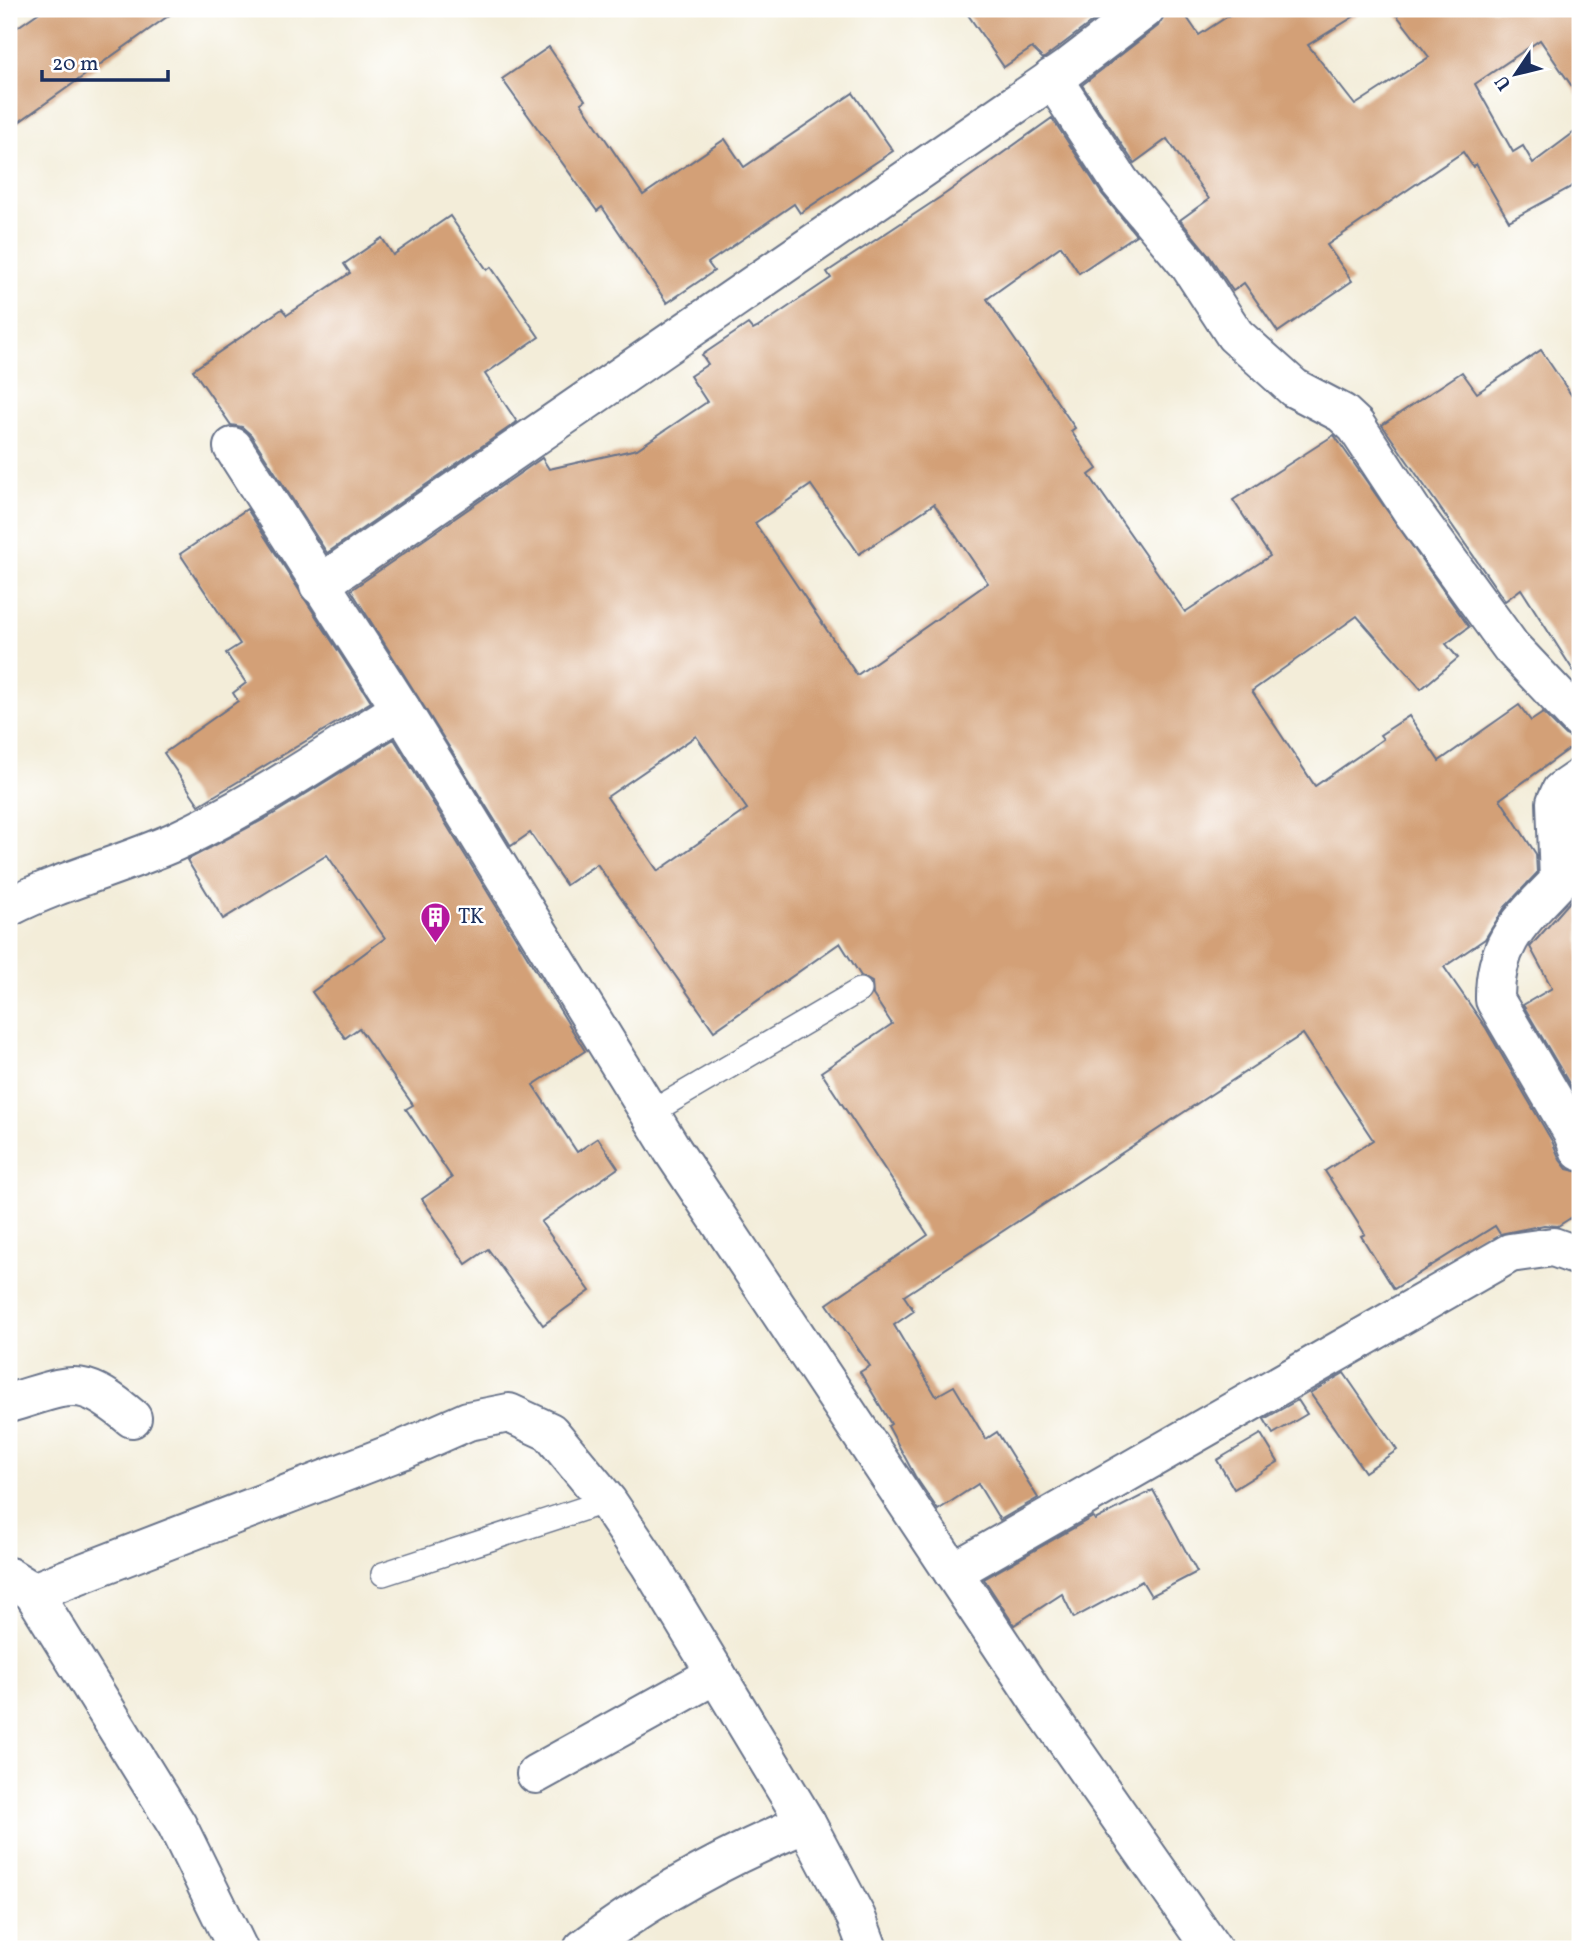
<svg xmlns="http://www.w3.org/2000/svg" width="1589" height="1958" font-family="Vollkorn,serif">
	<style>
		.building { fill: #d3a077; fill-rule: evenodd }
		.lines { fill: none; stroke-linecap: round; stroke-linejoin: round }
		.lane-casing { stroke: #677289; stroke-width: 26 }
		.street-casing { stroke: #677289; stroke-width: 42 }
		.secondary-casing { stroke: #677289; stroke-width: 42 }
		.lane { stroke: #fff; stroke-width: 23 }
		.street { stroke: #fff; stroke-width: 38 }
		.secondary { stroke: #fff; stroke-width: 38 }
		.labels { text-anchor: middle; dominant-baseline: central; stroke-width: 5; stroke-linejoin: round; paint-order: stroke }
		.poi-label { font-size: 21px; fill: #1b2f5e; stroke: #fff; text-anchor: start }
	</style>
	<rect width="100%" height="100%" fill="#fff"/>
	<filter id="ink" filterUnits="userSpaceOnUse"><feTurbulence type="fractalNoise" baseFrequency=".0143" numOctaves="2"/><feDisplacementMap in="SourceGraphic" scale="14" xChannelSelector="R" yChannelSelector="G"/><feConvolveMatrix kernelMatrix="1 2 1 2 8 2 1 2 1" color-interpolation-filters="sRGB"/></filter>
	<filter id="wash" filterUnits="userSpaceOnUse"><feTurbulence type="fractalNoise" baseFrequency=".00686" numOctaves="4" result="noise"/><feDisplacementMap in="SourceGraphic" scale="28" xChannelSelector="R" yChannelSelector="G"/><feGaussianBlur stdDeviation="1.57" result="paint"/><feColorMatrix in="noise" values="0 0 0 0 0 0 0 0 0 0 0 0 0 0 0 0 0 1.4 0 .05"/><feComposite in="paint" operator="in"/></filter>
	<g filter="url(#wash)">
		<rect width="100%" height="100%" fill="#f3edd9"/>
		<g id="blocks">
			<g class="building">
				<polygon points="44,9 178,9 9,129 9,33"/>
				<polygon points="964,9 1109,9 1043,59 1032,48 1004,67"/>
				<polygon points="1166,9 1181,9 1199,35 1239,9 1366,9 1308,45 1355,105 1429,57 1392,9 1580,9 1580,98 1540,40 1475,84 1513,152 1523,146 1533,163 1580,128 1580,182 1509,221 1476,164 1473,167 1463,152 1327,245 1352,281 1278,332 1244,283 1233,291 1208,254 1180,220 1209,199 1167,139 1134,163 1082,85 1158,26"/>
				<polygon points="549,47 585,100 581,103 643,195 725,139 744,167 853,93 893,151 800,213 794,204 708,263 714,271 667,303 602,207 597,211 502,79"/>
				<path d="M1052,118L1102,194L1136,235L1079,273L1061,246L987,299L1075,428L1071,431L1097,469L1089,475L1185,612L1270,556L1233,500L1334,435L1469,627L1446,644L1458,658L1421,689L1357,616L1252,691L1315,786L1383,739L1380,735L1409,716L1439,761L1519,705L1531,721L1543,713L1565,735L1580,741L1500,799L1536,854L1537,873L1505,907L1485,939L1444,967L1486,1028L1552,1141L1560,1160L1567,1169L1580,1172V1212L1558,1226L1544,1225L1500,1234L1495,1226L1394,1289L1361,1236L1365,1234L1325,1171L1373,1140L1303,1034L904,1296L914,1311L894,1325L936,1396L954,1386L986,1439L997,1432L1038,1498L1000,1520L978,1484L938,1510L915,1476L888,1426L891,1424L860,1372L870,1366L827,1304L928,1235L821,1072L892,1024L873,995L872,982L861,976L840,943L714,1031L597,864L566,885L530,833L511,846L351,590L542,458L549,469L637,449L707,402L690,376L708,364L702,355L748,324L753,330L757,328L831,278L827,272L945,194ZM811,485L859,554L934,504L988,583L857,675L755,523ZM696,736L747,809L658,871L607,797Z"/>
				<polygon points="450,216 487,270 491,267 539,337 485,374 517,422 327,553 251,435 242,427 231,425 193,370 282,309 287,315 350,273 344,264 382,238 393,255"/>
				<polygon points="1541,350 1580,408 1580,681 1521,589 1505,601 1382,425 1462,372 1477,393"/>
				<polygon points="247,509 371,702 199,805 164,753 238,701 233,693 246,683 226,653 240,644 180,554"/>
				<polygon points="394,739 585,1051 533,1085 577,1152 598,1138 618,1168 541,1222 590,1291 543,1325 488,1249 466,1264 422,1199 452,1178 406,1109 413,1105 359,1028 345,1038 312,992 385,938 327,855 223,919 187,860 272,815"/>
				<polygon points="1580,884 1580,1102 1523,1005 1552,988 1530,947 1575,896"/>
				<polygon points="1344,1373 1397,1450 1365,1472 1310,1393"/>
				<polygon points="1298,1400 1307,1414 1273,1434 1264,1419"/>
				<polygon points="1261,1434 1278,1462 1234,1489 1217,1460"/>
				<polygon points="1153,1490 1197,1572 1151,1596 1142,1581 1074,1618 1062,1594 1014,1625 984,1579 1093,1517 1095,1520"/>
			</g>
		</g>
	</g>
	<g filter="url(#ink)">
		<use href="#blocks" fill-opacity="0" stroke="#677289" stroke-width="2"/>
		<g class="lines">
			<defs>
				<g id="lane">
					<polyline points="650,1113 860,990"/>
					<polyline points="383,1574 607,1501"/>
				</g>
				<g id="street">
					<polyline points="1052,78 1120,182 1190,266 1235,335 1294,388 1342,413 1356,426 1412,511 1511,647 1580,720"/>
					<polyline points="233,447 401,709 673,1151 1038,1700 1212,1949"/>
					<polyline points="319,585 1068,68 1145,9"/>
					<path d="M1580,778L1561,791L1556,802L1559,881C1522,920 1494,942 1495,1000L1572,1131L1580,1151"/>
					<path d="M9,907C62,880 120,866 174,842C253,806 326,755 401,709"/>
					<path d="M9,1403C71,1385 79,1373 132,1418"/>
					<polyline points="953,1572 1510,1253 1553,1247 1578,1256"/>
					<polyline points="33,1592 177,1825 238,1949"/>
					<polyline points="536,1774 716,1674"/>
					<path d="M583,1949C651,1897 727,1856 806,1823"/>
				</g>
				<polyline id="secondary" points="9,1577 33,1592 402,1450 468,1421 509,1413 550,1432 607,1501 649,1563 806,1823 856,1917 868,1949"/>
			</defs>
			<use href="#lane" class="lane-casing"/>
			<use href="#street" class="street-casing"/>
			<use href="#secondary" class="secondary-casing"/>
			<use href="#lane" class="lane"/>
			<use href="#street" class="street"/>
			<use href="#secondary" class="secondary"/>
		</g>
	</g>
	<defs>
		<symbol id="building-pin" viewBox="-11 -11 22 30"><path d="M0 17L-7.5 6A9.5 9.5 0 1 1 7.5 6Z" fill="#b5179e" stroke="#fff"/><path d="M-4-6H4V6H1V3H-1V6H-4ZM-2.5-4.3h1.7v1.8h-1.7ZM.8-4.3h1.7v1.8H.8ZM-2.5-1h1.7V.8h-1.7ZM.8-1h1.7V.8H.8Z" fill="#fff"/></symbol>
	</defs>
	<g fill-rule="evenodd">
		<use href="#building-pin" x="418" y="900" width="35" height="47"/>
	</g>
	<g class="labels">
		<g class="poi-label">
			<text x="458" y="917">TK</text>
		</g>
	</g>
	<rect width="1589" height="1958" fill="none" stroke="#fff" stroke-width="35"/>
	<g transform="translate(1516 74) rotate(235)" stroke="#ffffff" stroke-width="5" paint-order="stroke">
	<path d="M0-5L12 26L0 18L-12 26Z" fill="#1b2f5e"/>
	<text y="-10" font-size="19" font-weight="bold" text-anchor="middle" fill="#1b2f5e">U</text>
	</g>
	<path d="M42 70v10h126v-10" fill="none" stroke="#1b2f5e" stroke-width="3.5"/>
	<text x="52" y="70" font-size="21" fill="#1b2f5e" stroke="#ffffff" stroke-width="5" paint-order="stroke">20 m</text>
</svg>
